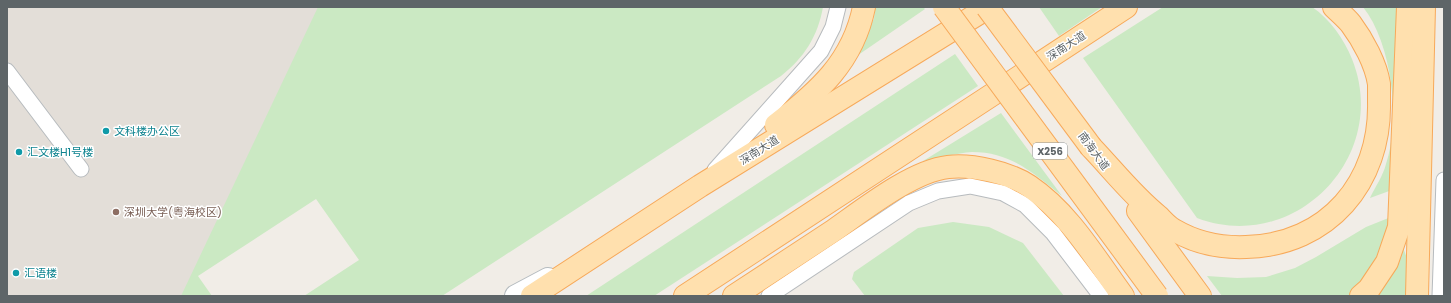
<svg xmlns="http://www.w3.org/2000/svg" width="1451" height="303" font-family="Poppins,'Noto Sans SC',sans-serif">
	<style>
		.education { fill: #e3ded8 }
		.green { fill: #cbe9c3 }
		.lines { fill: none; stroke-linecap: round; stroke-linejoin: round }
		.street-casing { stroke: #b7bbbe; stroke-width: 17 }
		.secondary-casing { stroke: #b5bbbf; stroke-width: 24 }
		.primary-casing { stroke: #f7a95a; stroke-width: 24 }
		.street { stroke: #fff; stroke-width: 15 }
		.secondary { stroke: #fff; stroke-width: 22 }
		.primary { stroke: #ffe0ae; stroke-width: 22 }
		.primary-bridge-casing { stroke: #f7a95a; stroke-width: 24; stroke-linecap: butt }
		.primary-bridge { stroke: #ffe0ae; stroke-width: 22 }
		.culture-dot { fill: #0f9aa8; stroke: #fff; stroke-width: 1.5 }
		.education-dot { fill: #8d6e63; stroke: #fff; stroke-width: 1.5 }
		.labels { text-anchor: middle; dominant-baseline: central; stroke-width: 3; stroke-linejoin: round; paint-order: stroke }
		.shield { fill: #fff; stroke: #8e9395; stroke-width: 1 }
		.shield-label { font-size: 10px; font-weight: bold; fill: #5e6568 }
		.street-label { font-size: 11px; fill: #5e6568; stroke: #fff }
		.culture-label { font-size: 11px; fill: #0d838f; stroke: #fff; text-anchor: start }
		.education-label { font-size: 11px; fill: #785e54; stroke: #fff; text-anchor: start }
	</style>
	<rect width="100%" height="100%" fill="#f1ede7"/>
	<polygon class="education" points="7,7 319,7 184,296 7,296"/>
	<g class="green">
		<path d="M318,7H823C818,36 804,58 781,76L442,296H304L359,260L316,199L198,276L212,296H181Z"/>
		<polygon points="875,7 923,7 925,9 848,62 874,19"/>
		<polygon points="1039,7 1102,7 1059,36"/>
		<path d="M1163,7H1312C1330,19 1344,39 1352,59C1391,156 1295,255 1197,218L1083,58Z"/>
		<path d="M1363,7H1397L1392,190L1370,198C1375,187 1383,176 1386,164C1401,121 1392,43 1363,7Z"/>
		<polygon points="955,54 978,86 654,296 586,296"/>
		<path d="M1001,113L1062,196C1033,173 1011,152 972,152C957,153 938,158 923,161Z"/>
		<polygon points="1391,217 1407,258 1406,296 1222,296 1207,276 1237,278 1266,277 1295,268 1316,257 1366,227"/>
		<polygon points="953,222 989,227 1023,243 1064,296 865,296 852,279 854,272 918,228"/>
	</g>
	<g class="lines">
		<defs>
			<g id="street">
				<polyline points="7,71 81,169"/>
				<polyline points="715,170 821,51 833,27 838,7"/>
				<polyline points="769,296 909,203 938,191 970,186 1003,193 1025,205 1053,233 1101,296"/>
				<polyline points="1440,296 1444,180"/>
			</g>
			<polyline id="secondary" points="516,296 548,279"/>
			<g id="primary">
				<path d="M776,125C818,92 853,62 864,7"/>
				<path d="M1091,147C1113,170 1133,196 1158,216C1163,221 1168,227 1174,230C1196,243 1221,248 1246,247C1328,245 1381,182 1379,102C1379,96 1379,90 1379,84C1376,64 1363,40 1351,24C1346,18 1340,13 1334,7"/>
				<polyline points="1138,211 1200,296"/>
				<polyline points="532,296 700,186 989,7"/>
				<polyline points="685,296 1126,7"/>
				<path d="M734,296C767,274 800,253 833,231C863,210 912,171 948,167C972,164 1010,173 1029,186C1069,213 1095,258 1123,296"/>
				<polyline points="1361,296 1369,289 1387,262 1399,227 1408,7"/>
				<polyline points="1417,296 1424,7"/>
			</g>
		</defs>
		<use href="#street" class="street-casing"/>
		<use href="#secondary" class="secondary-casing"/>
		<use href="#primary" class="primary-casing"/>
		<use href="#street" class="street"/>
		<use href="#secondary" class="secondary"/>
		<use href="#primary" class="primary"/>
		<defs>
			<g id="primary-bridge">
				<polyline points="944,7 1157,296"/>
				<polyline points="987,7 1091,147"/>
			</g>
		</defs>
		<use href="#primary-bridge" class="primary-bridge-casing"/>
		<use href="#primary-bridge" class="primary-bridge"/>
	</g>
	<g class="culture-dot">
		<circle cx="106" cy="131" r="4"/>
		<circle cx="19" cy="152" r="4"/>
		<circle cx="16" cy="273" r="4"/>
	</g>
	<circle class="education-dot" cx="116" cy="212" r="4"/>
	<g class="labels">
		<rect class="shield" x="1033" y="143" width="34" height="16" rx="3"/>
		<g class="shield-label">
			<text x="1050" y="151">X256</text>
		</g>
		<g class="street-label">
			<text transform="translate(1066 46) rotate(-33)">深南大道</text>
			<text transform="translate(759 150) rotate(-32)">深南大道</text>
			<text transform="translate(1094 151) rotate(54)">南海大道</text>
		</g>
		<g class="culture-label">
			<text x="114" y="131">文科楼办公区</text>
			<text x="27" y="152">汇文楼H1号楼</text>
			<text x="24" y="273">汇语楼</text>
		</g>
		<g class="education-label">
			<text x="124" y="212">深圳大学(粤海校区)</text>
		</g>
	</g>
	<rect width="1451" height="303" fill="none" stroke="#5e6568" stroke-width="16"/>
</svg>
